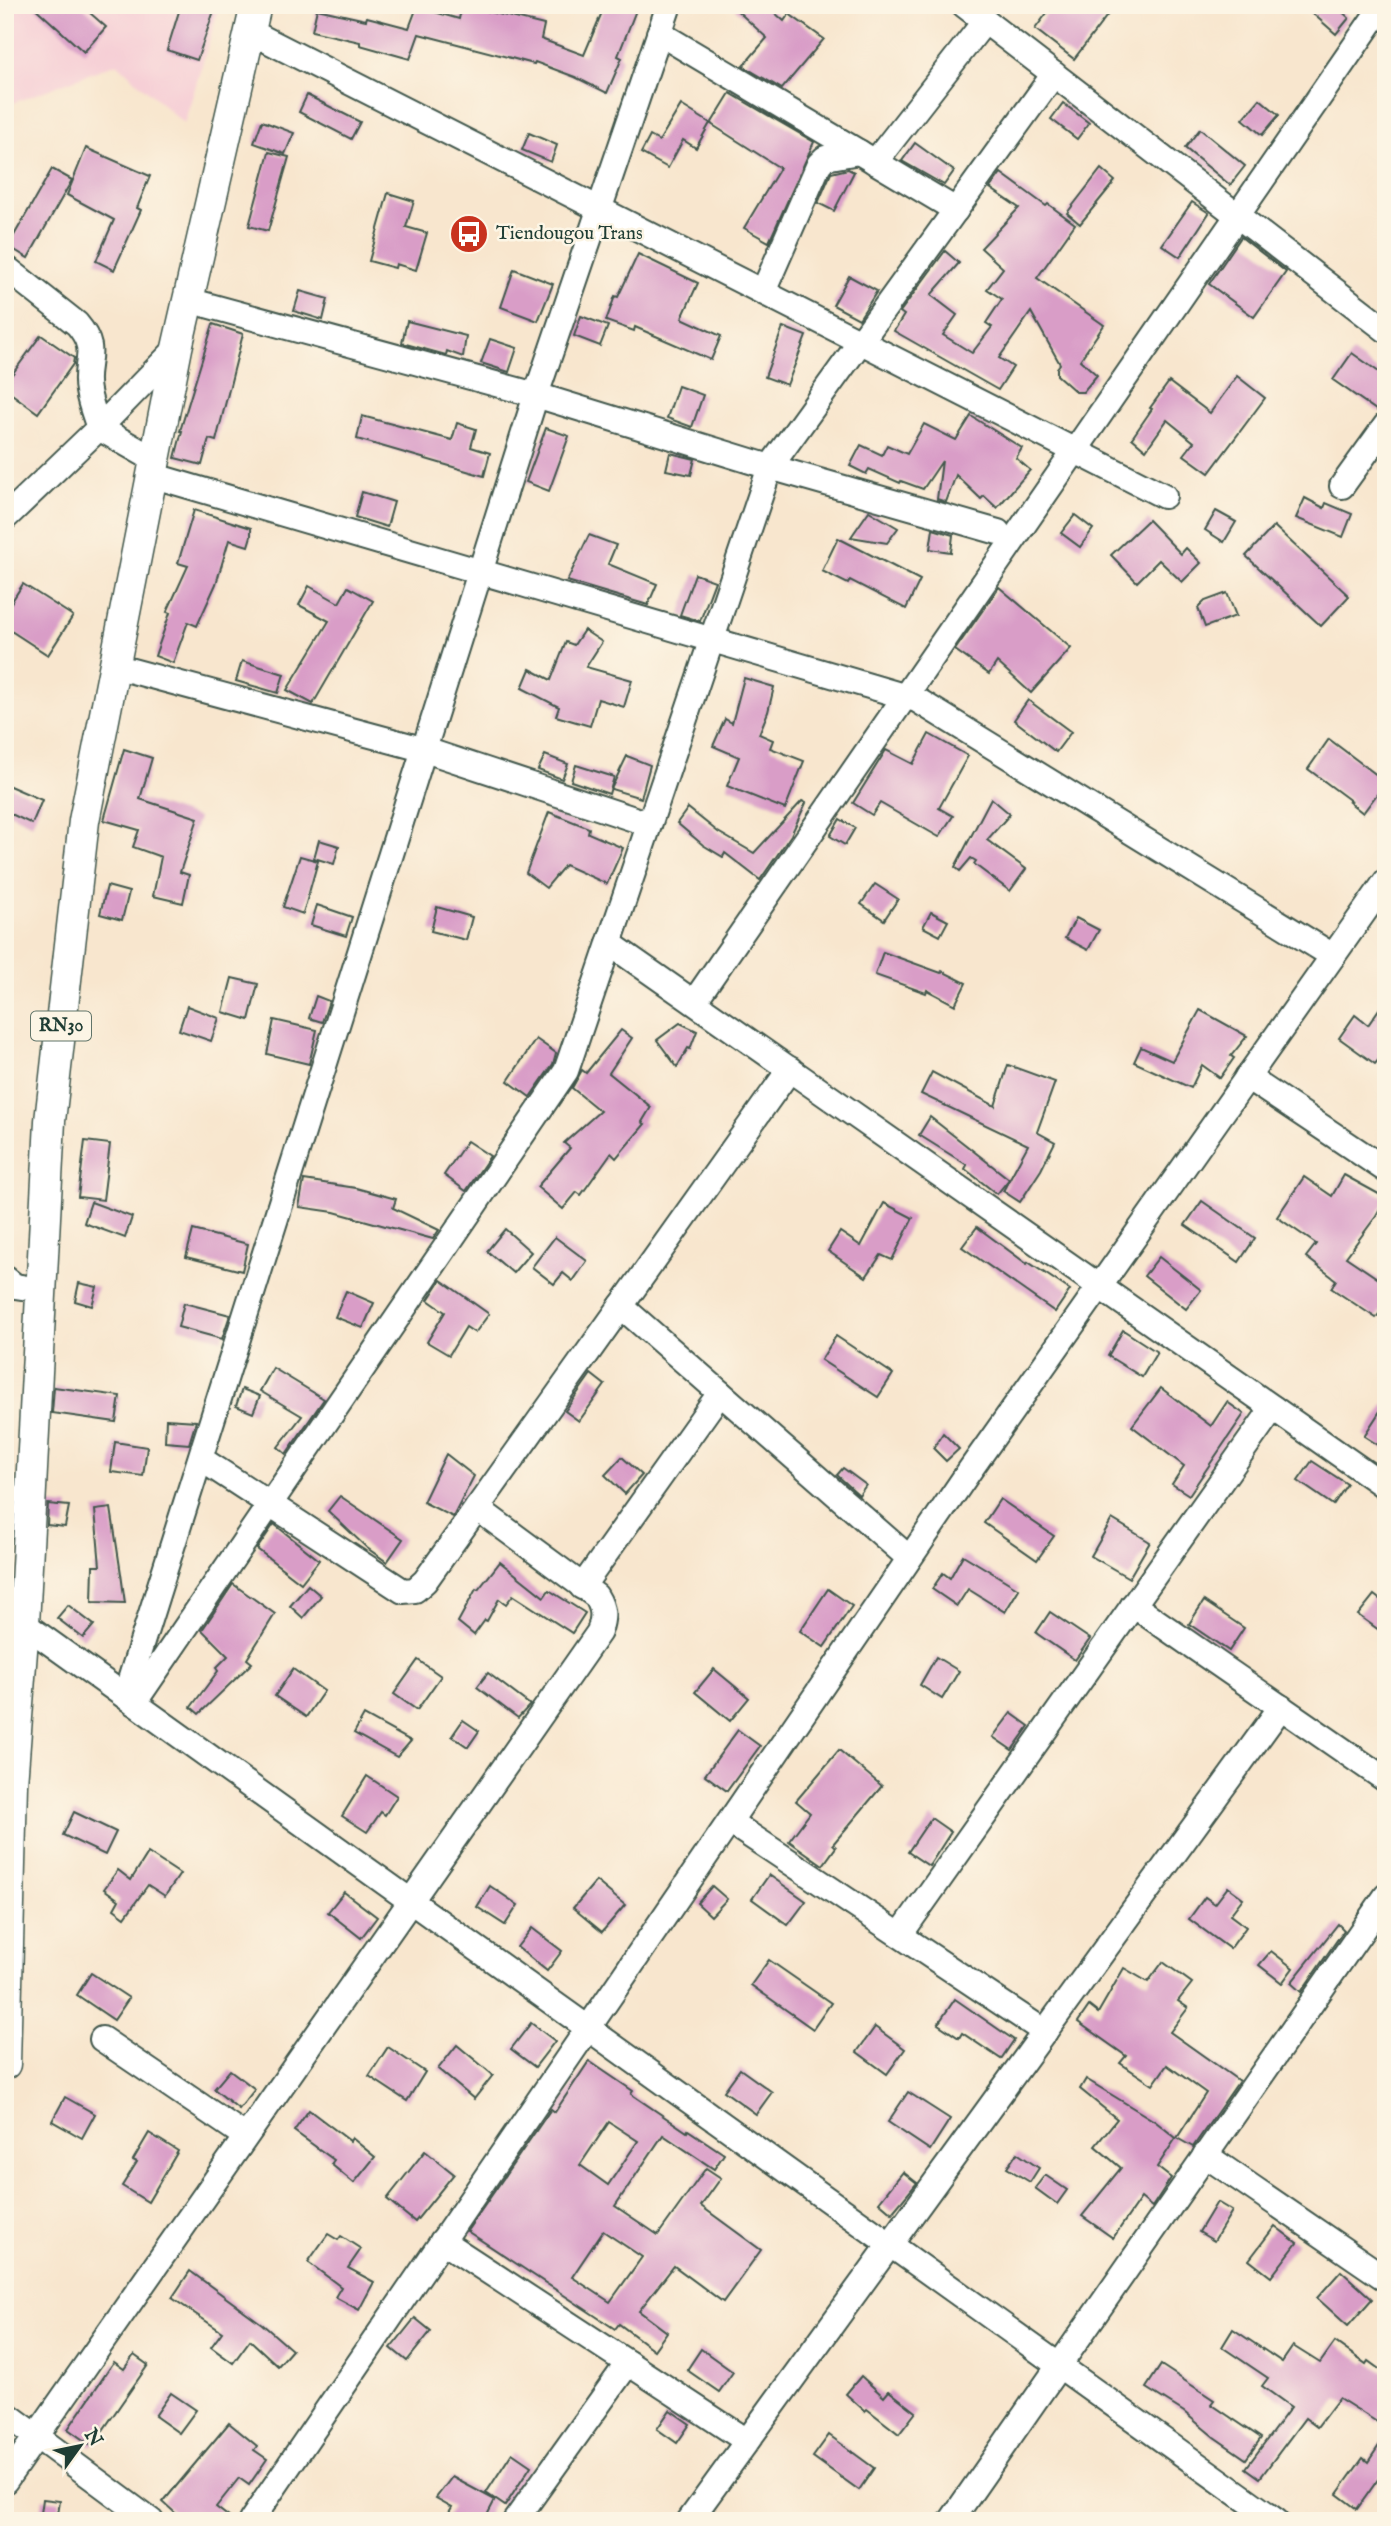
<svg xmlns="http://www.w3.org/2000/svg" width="1391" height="2526" font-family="'IM FELL English',serif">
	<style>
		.built { fill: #f6cfd6 }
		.building { fill: #d99dc7; fill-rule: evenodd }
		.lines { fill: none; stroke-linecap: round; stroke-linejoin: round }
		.minor-casing { stroke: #40564b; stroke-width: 28 }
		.major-casing { stroke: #40564b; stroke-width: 33 }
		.minor { stroke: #fff; stroke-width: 24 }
		.major { stroke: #fff; stroke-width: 30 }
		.labels { text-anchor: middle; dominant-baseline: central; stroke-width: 5; stroke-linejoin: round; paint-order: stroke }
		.shield { fill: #fcf5e5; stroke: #617469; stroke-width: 2 }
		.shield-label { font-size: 18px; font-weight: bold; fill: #1f3d34 }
		.poi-label { font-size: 19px; fill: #1f3d34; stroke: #fcf5e5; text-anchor: start }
	</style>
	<rect width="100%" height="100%" fill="#fcf5e5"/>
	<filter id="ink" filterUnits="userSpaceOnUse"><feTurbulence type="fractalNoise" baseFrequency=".0143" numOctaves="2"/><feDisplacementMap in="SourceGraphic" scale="14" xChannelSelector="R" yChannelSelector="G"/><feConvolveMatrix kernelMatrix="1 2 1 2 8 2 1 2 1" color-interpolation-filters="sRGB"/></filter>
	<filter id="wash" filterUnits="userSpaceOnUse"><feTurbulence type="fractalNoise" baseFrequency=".00686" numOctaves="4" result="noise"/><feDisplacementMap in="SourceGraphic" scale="28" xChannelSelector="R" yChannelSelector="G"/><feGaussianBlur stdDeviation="1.57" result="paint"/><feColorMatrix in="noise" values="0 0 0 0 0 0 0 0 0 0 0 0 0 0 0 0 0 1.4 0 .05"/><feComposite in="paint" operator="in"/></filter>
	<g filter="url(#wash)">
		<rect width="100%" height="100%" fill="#f8e6ce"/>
		<polygon class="built" points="5,5 220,5 184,124 117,63 5,106"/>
		<g id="blocks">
			<g class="building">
				<polygon points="32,5 81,5 106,27 84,52"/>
				<polygon points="181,5 216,5 197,60 167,50"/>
				<polygon points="462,5 544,25 541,39 584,55 605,5 638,5 618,56 622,58 607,93 575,77 535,62 534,64 419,34 410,59 360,45 360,42 312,31 317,9 366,20 367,17 409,28 417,7 459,19"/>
				<polygon points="731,5 766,5 784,21 789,14 824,39 782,89 743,66 767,38"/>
				<polygon points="1053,5 1115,5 1074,59 1035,29"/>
				<polygon points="1303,5 1335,5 1349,18 1336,34"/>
				<polygon points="730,93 814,142 769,242 744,228 780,168 711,124"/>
				<polygon points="307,95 360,122 351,139 299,112"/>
				<polygon points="1260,99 1279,115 1262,135 1243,119"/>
				<polygon points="1063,103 1089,123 1077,139 1051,119"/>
				<polygon points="681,105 710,123 696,148 683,140 668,168 641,153 650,136 659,141"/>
				<polygon points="262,121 294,133 285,154 254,143"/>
				<polygon points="1200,129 1245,166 1230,185 1185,148"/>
				<polygon points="529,133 557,145 551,162 522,150"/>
				<polygon points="915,143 954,171 944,185 902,161"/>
				<polygon points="86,148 150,176 137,208 141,210 114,270 96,261 114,220 67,195"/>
				<polygon points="269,152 289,157 268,231 249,226"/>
				<polygon points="52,169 72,180 28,258 8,246"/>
				<polygon points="848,169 854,172 834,211 818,203 831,173"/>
				<polygon points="1101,169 1115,181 1080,224 1067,213"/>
				<polygon points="1001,173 1046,206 1048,204 1075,224 1037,278 1104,325 1080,360 1097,375 1083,392 1076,392 1057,375 1057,368 1060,364 1031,312 999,358 1013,367 998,390 894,331 904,315 900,312 945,251 959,263 931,295 957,315 943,335 972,353 992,327 986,323 1002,299 987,289 1003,268 981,248 1019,208 990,188"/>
				<polygon points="388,193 414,201 406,227 427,233 416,270 396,264 395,268 369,261"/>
				<polygon points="1192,202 1209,213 1180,257 1162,245"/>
				<polygon points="1241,237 1286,272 1254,317 1209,284"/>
				<polygon points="638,254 698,283 682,318 721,336 711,360 635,327 634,331 606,321 615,296 618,297"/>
				<polygon points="514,269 553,284 538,321 501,307"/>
				<polygon points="849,276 877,291 859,319 833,305"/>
				<polygon points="300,291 328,299 323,320 294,311"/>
				<polygon points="581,316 608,326 600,346 574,336"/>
				<polygon points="407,321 466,336 463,357 447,351 446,355 402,343"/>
				<polygon points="213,324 243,334 216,441 209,439 202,465 175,458 182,431 180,431"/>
				<polygon points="783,327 806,336 787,385 765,377"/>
				<polygon points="41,335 74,358 73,364 38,413 5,389 5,384"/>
				<polygon points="490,339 517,348 509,372 481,363"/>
				<polygon points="1352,353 1386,377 1386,402 1379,412 1333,380"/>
				<polygon points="1237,376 1265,398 1209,473 1184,455 1194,442 1167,420 1146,450 1132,438 1152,409 1150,408 1169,382 1210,413"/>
				<polygon points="678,386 703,395 692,427 667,418"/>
				<polygon points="362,416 452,440 457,423 476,429 471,447 490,453 484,476 357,439"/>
				<polygon points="971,416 1022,448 1016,458 1030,470 997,508 984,496 981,499 956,475 946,502 937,499 942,461 923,489 901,481 900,483 869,469 866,474 850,466 861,445 882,455 887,445 907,454 924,424 956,440"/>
				<polygon points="546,428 569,436 549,491 526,482"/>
				<polygon points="670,453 695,459 691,475 666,470"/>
				<polygon points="362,492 394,502 387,527 355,517"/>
				<polygon points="1305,498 1324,508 1326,503 1352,514 1343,537 1296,518"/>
				<polygon points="194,510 251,528 251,536 248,546 229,540 216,584 197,626 188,622 173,663 155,656 170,613 167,612 188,566 178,563"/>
				<polygon points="869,511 898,528 887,543 851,537"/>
				<polygon points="1216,511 1236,522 1224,542 1205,530"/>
				<polygon points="1075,515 1093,529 1080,547 1061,533"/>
				<polygon points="1148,520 1181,554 1186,548 1201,563 1182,582 1159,560 1137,582 1111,555"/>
				<polygon points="1274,526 1349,596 1321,626 1246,556"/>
				<polygon points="933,529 953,535 951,552 930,549"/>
				<polygon points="589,535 616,545 608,564 657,584 648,605 567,581"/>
				<polygon points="838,538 920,580 906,609 850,580 848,584 822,571"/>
				<polygon points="695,574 715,581 700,621 680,615"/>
				<polygon points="23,584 73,616 48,655 5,627 5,612"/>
				<polygon points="309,586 339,603 348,587 373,601 313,704 287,690 329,621 299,605"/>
				<polygon points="999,587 1071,648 1031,693 997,662 989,674 955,650"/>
				<polygon points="1227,593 1236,616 1205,627 1198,608 1205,601"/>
				<polygon points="584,630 602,642 586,667 632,680 624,707 598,699 590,726 556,716 559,707 522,688 530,669 551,680 566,642 574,645"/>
				<polygon points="242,661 284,674 278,693 236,681"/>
				<polygon points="744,678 774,687 768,712 759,734 773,740 770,748 804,761 785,809 727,786 739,757 713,746 725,719 732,723"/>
				<polygon points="1028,700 1071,732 1056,752 1014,720"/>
				<polygon points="929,734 968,756 939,808 953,816 939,837 880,803 872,815 853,803 886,750 913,764"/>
				<polygon points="1329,739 1386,782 1363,813 1349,802 1351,801 1308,769"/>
				<polygon points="124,749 152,758 140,799 198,818 180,872 189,875 183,903 153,896 161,857 133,847 139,830 104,820"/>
				<polygon points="545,755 568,764 562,779 538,770"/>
				<polygon points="627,756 650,765 641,798 611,789"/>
				<polygon points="576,765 614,777 609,794 571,781"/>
				<polygon points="5,784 42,800 32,824 5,811"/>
				<polygon points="991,798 1010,814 987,840 1026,869 1010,891 974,864 976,861 971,858 960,871 955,867"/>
				<polygon points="802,801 806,803 791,835 760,880 725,853 723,857 703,845 677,823 688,808 718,832 754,853"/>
				<polygon points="549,812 589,828 588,833 623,848 607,884 565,865 546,888 526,873"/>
				<polygon points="840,819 855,828 845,845 830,836"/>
				<polygon points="319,840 339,846 334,864 314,858"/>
				<polygon points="300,856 318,861 303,914 283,907"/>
				<polygon points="875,884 898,899 884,920 861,904"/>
				<polygon points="107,886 129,892 122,920 100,914"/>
				<polygon points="317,905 352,917 346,936 311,925"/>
				<polygon points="437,907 472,917 466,940 431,931"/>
				<polygon points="931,912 948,921 940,936 923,927"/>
				<polygon points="1076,918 1099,930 1088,950 1065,938"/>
				<polygon points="883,952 941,973 942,971 966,983 955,1005 927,990 926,993 875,975"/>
				<polygon points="232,978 258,984 249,1020 223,1012"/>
				<polygon points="316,996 329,1001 322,1022 309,1018"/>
				<polygon points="1386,999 1386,1051 1375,1064 1339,1038 1355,1015 1368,1025"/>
				<polygon points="187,1006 219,1018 211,1041 179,1030"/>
				<polygon points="1200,1010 1247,1036 1231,1056 1234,1058 1220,1078 1202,1065 1191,1088 1134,1062 1141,1047 1172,1061"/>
				<polygon points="274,1020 317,1030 309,1064 267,1054"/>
				<polygon points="680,1023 697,1031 690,1049 688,1048 677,1067 657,1040"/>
				<polygon points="621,1030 632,1038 609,1073 651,1107 642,1122 645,1124 616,1158 611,1153 581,1195 577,1192 563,1209 537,1187 570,1148 564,1143 600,1111 572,1088 582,1070 586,1073"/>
				<polygon points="536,1039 556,1053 553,1064 530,1097 508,1081"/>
				<polygon points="1008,1065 1055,1082 1037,1132 1055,1142 1041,1170 1020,1202 1003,1191 1028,1145 921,1094 932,1072 995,1106"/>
				<polygon points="930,1117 1009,1179 997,1194 965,1169 967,1165 919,1135"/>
				<polygon points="85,1141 110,1144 103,1200 78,1197"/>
				<polygon points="467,1141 490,1156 466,1191 444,1175"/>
				<polygon points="1344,1175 1386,1198 1374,1219 1346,1257 1386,1284 1386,1304 1376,1318 1331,1288 1336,1280 1306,1257 1316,1244 1277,1217 1304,1177 1332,1196"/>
				<polygon points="304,1180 356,1188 396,1199 393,1208 439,1230 433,1239 334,1212 299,1207"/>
				<polygon points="1202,1201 1255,1238 1239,1262 1185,1225"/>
				<polygon points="91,1202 132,1217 125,1238 84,1223"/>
				<polygon points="884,1203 913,1218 892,1260 881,1255 866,1277 828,1251 840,1232 861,1246"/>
				<polygon points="977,1227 1027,1264 1028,1262 1070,1290 1055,1312 962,1247"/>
				<polygon points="505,1229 531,1252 513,1273 487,1251"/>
				<polygon points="193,1230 248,1244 242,1271 186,1257"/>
				<polygon points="555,1237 587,1261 573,1281 563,1273 554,1284 532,1267"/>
				<polygon points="1159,1257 1201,1290 1186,1309 1144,1276"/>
				<polygon points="441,1280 489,1314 475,1333 466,1327 449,1355 427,1342 445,1312 428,1300"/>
				<polygon points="79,1283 97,1287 92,1306 75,1301"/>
				<polygon points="346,1291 374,1303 363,1328 335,1317"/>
				<polygon points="184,1303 230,1315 222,1339 178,1327"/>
				<polygon points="1123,1330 1157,1352 1142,1377 1108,1356"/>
				<polygon points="836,1336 893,1374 878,1397 821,1360"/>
				<polygon points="273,1368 324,1399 286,1454 278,1447 302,1416 260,1391"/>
				<polygon points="591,1374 605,1385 579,1421 565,1411"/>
				<polygon points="54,1387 120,1396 116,1422 52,1413"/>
				<polygon points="1161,1388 1211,1426 1227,1402 1244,1414 1189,1495 1172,1484 1184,1466 1132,1426"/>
				<polygon points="242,1389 260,1396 253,1413 236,1406"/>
				<polygon points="1386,1402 1386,1450 1364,1436"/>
				<polygon points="166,1419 196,1421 189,1444 165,1442"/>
				<polygon points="943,1433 959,1449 946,1461 933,1448"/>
				<polygon points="115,1442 147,1447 143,1476 111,1472"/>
				<polygon points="446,1454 474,1476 453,1517 423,1502"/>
				<polygon points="622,1457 642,1475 625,1494 605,1475"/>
				<polygon points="1312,1461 1347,1484 1333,1505 1298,1481"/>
				<polygon points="843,1468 866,1485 859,1495 837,1475"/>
				<polygon points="340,1496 403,1539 387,1562 367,1548 328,1511"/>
				<polygon points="1000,1499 1054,1536 1037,1560 984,1523"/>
				<polygon points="48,1504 69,1506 65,1527 47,1525"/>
				<polygon points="111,1508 121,1574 125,1603 92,1602 93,1566 100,1566 95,1510"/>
				<polygon points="1112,1519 1150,1542 1129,1578 1091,1556"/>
				<polygon points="274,1524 319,1560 301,1583 257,1549"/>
				<polygon points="963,1555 1019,1589 1005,1612 968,1589 957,1606 932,1589 943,1573 950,1578"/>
				<polygon points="500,1562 544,1597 549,1590 585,1613 572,1633 513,1595 506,1604 499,1599 487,1621 485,1620 474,1635 458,1622 476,1589 478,1590"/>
				<polygon points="233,1584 275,1614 247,1659 252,1663 199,1714 191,1707 218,1671 216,1668 228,1656 202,1630"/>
				<polygon points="308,1585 321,1596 303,1618 290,1606"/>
				<polygon points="828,1589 852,1606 824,1647 800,1631"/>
				<polygon points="1374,1595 1386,1604 1386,1635 1358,1615"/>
				<polygon points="1204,1601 1244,1628 1229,1651 1189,1624"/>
				<polygon points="68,1605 94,1625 83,1638 57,1618"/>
				<polygon points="1050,1612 1090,1639 1075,1660 1036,1633"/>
				<polygon points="936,1657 959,1671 942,1699 920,1685"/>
				<polygon points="418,1660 441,1676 417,1710 394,1694"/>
				<polygon points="293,1669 324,1691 306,1717 275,1696"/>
				<polygon points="714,1669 749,1698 730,1721 695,1692"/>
				<polygon points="488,1673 530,1705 518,1718 477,1687"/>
				<polygon points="1011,1713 1029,1726 1012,1750 993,1737"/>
				<polygon points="364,1715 411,1741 397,1757 354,1733"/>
				<polygon points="463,1720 479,1731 468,1747 452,1736"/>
				<polygon points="738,1730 760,1746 727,1791 705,1775"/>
				<polygon points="839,1750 882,1786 833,1844 836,1847 823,1865 789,1841 810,1813 796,1801"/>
				<polygon points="367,1776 397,1796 385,1815 381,1812 367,1832 342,1816"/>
				<polygon points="74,1812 116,1832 105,1855 63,1835"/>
				<polygon points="931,1818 951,1832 929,1866 908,1852"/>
				<polygon points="148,1853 180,1874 165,1896 148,1885 125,1917 114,1909 119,1900 104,1889 118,1870 131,1880"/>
				<polygon points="769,1875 806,1901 788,1925 752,1899"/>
				<polygon points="596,1881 625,1905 602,1932 573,1908"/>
				<polygon points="490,1886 518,1905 505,1925 477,1907"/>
				<polygon points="712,1886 727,1899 711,1916 697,1903"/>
				<polygon points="1228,1887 1243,1898 1230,1915 1246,1927 1230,1949 1189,1919 1205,1897 1215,1904"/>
				<polygon points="344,1892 377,1917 361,1938 328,1912"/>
				<polygon points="1338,1924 1344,1930 1301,1992 1291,1983"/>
				<polygon points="532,1928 562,1951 547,1971 517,1947"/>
				<polygon points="1271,1951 1293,1968 1282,1983 1259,1965"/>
				<polygon points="769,1960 831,2003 813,2029 751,1985"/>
				<polygon points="1163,1962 1192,1983 1178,2001 1188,2008 1170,2032 1239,2081 1193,2147 1177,2138 1206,2093 1167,2065 1153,2085 1120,2063 1126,2056 1078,2022 1089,2006 1098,2013 1124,1968 1148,1982"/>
				<polygon points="91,1973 129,1998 114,2020 77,1995"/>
				<polygon points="955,1999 1014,2040 1001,2059 962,2033 959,2038 938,2024"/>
				<polygon points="531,2023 555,2041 535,2067 511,2049"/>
				<polygon points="875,2027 905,2049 887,2074 857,2052"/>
				<polygon points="457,2045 493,2075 474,2099 438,2069"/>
				<polygon points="388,2047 425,2072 407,2101 369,2076"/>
				<path d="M589,2061L633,2091L631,2094L687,2132L688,2130L724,2154L714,2169L663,2135L615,2206L658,2235L706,2168L721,2178L701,2206L761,2250L723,2302L674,2266L639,2311L667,2332L654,2350L619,2324L615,2329L467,2231L551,2109L555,2112ZM609,2122L638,2141L608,2185L580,2165ZM603,2231L642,2257L610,2302L572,2277Z"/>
				<polygon points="740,2069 772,2092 756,2114 724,2091"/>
				<polygon points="230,2070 255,2089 239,2109 214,2089"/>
				<polygon points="1086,2079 1156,2122 1176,2138 1157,2167 1171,2178 1152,2207 1141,2198 1113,2238 1082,2216 1121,2168 1095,2146 1117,2119 1080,2089"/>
				<polygon points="908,2092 950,2119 930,2150 888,2122"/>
				<polygon points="65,2097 95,2114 82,2138 52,2121"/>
				<polygon points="309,2110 350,2141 352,2138 375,2157 354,2183 331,2164 334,2160 294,2131"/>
				<polygon points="149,2133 178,2151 148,2202 122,2186 137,2162 133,2160"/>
				<polygon points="425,2151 454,2174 415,2222 387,2199"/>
				<polygon points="1017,2153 1039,2168 1030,2182 1007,2168"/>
				<polygon points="903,2172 917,2183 892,2213 879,2202"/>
				<polygon points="1045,2175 1067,2190 1057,2204 1035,2188"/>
				<polygon points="1217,2202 1232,2211 1214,2241 1199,2232"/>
				<polygon points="1275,2226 1297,2243 1271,2277 1249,2260"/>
				<polygon points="328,2234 338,2240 341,2236 361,2249 348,2268 374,2282 359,2310 335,2297 341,2287 308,2262"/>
				<polygon points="190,2271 262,2324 292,2350 278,2366 250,2340 233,2363 211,2347 222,2332 172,2298"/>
				<polygon points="1341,2271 1372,2299 1348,2326 1317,2298"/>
				<polygon points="415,2318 431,2331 407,2361 391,2348"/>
				<polygon points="1233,2329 1282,2362 1293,2346 1320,2363 1335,2342 1366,2364 1368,2361 1386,2374 1386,2410 1377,2422 1339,2398 1317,2427 1305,2418 1260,2478 1246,2468 1291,2407 1262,2386 1268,2378 1222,2347"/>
				<polygon points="701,2349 733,2372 719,2392 687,2370"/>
				<polygon points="134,2355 148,2365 92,2446 68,2429 114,2362 124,2369"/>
				<polygon points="1161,2365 1214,2400 1211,2404 1261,2438 1246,2459 1214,2437 1184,2412 1146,2388"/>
				<polygon points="861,2376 884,2397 889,2391 916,2412 899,2434 867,2409 865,2411 846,2394"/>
				<polygon points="171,2393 196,2410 179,2433 155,2416"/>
				<polygon points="670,2410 690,2424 677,2443 657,2429"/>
				<polygon points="229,2423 257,2446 254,2450 267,2459 249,2485 239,2478 216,2507 234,2521 184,2521 163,2502"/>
				<polygon points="829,2435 874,2468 859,2490 813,2457"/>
				<polygon points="1386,2435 1386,2468 1357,2509 1337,2494 1363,2458 1368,2462"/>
				<polygon points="512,2453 531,2466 505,2506 486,2493"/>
				<polygon points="452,2477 495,2500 484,2521 444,2521 452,2507 436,2498"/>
				<polygon points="43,2499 60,2501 57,2521 40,2521"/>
			</g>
		</g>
	</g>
	<g filter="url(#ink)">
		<use href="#blocks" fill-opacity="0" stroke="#40564b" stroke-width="2"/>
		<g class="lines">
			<defs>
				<g id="minor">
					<polyline points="964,5 1386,330"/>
					<polyline points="249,31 1164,496"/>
					<polyline points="659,33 956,210"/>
					<polyline points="875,162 985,21"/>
					<path d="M5,267L77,324C101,352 82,362 88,391C90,404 95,416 99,428L155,460"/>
					<polyline points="763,292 819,164 825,158 859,152"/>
					<polyline points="188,300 536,395 770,467 998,532"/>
					<polyline points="151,475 917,700 1333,956"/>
					<polyline points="1342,486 1386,425"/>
					<polyline points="5,518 99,428 177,348"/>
					<polyline points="114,666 422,749 649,824"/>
					<polyline points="609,943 1386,1487"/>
					<polyline points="694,1002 1383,5"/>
					<polyline points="1247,1077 1386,1170"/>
					<polyline points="5,1278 15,1286 41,1290"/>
					<polyline points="621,1306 909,1558"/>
					<polyline points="201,1459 403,1591 415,1590 425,1581 790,1069"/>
					<polyline points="582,1587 720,1393"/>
					<polyline points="1133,1605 1386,1780"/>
					<polyline points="5,1614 24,1624 1276,2521"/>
					<polyline points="125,1696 536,395 669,5"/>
					<polyline points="134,1703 566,1071 770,467 1054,74"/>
					<polyline points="730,1822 1045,2032"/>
					<polyline points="900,1935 1273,1408"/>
					<polyline points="102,2039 245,2136"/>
					<polyline points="1205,2155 1386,2279"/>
					<polyline points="442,2241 747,2441"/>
					<polyline points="5,2413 151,2521"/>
					<path d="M5,2481L599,1632C604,1617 604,1609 596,1596L477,1508"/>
					<polyline points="251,2521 970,1470 1386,881"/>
					<polyline points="515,2521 628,2363"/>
					<polyline points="689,2521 1281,1707"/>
					<polyline points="951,2521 1386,1896"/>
				</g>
				<polyline id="major" points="5,2064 12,1784 24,1624 50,1121 84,821 177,348 256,5"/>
			</defs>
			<use href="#minor" class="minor-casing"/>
			<use href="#major" class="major-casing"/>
			<use href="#minor" class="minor"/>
			<use href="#major" class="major"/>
		</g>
	</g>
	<defs>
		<symbol id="bus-disc" viewBox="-11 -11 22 22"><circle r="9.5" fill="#c8321e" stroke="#fcf5e5"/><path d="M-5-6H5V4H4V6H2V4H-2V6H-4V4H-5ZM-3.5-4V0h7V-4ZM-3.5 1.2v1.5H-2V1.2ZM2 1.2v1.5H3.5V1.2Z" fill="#fff"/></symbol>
	</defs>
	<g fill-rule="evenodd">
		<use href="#bus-disc" x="447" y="212" width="44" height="44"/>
	</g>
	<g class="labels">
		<rect class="shield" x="31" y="1011.5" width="60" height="29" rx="5"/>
		<g class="shield-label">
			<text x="61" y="1026">RN30</text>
		</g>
		<g class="poi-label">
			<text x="496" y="234">Tiendougou Trans</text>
		</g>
	</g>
	<rect width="1391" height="2526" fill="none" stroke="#fcf5e5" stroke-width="28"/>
	<g transform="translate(80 2446) rotate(57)" stroke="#fcf5e5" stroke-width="5" paint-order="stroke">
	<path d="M0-5L12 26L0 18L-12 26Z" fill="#1f3d34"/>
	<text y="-10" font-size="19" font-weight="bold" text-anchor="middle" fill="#1f3d34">N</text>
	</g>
</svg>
